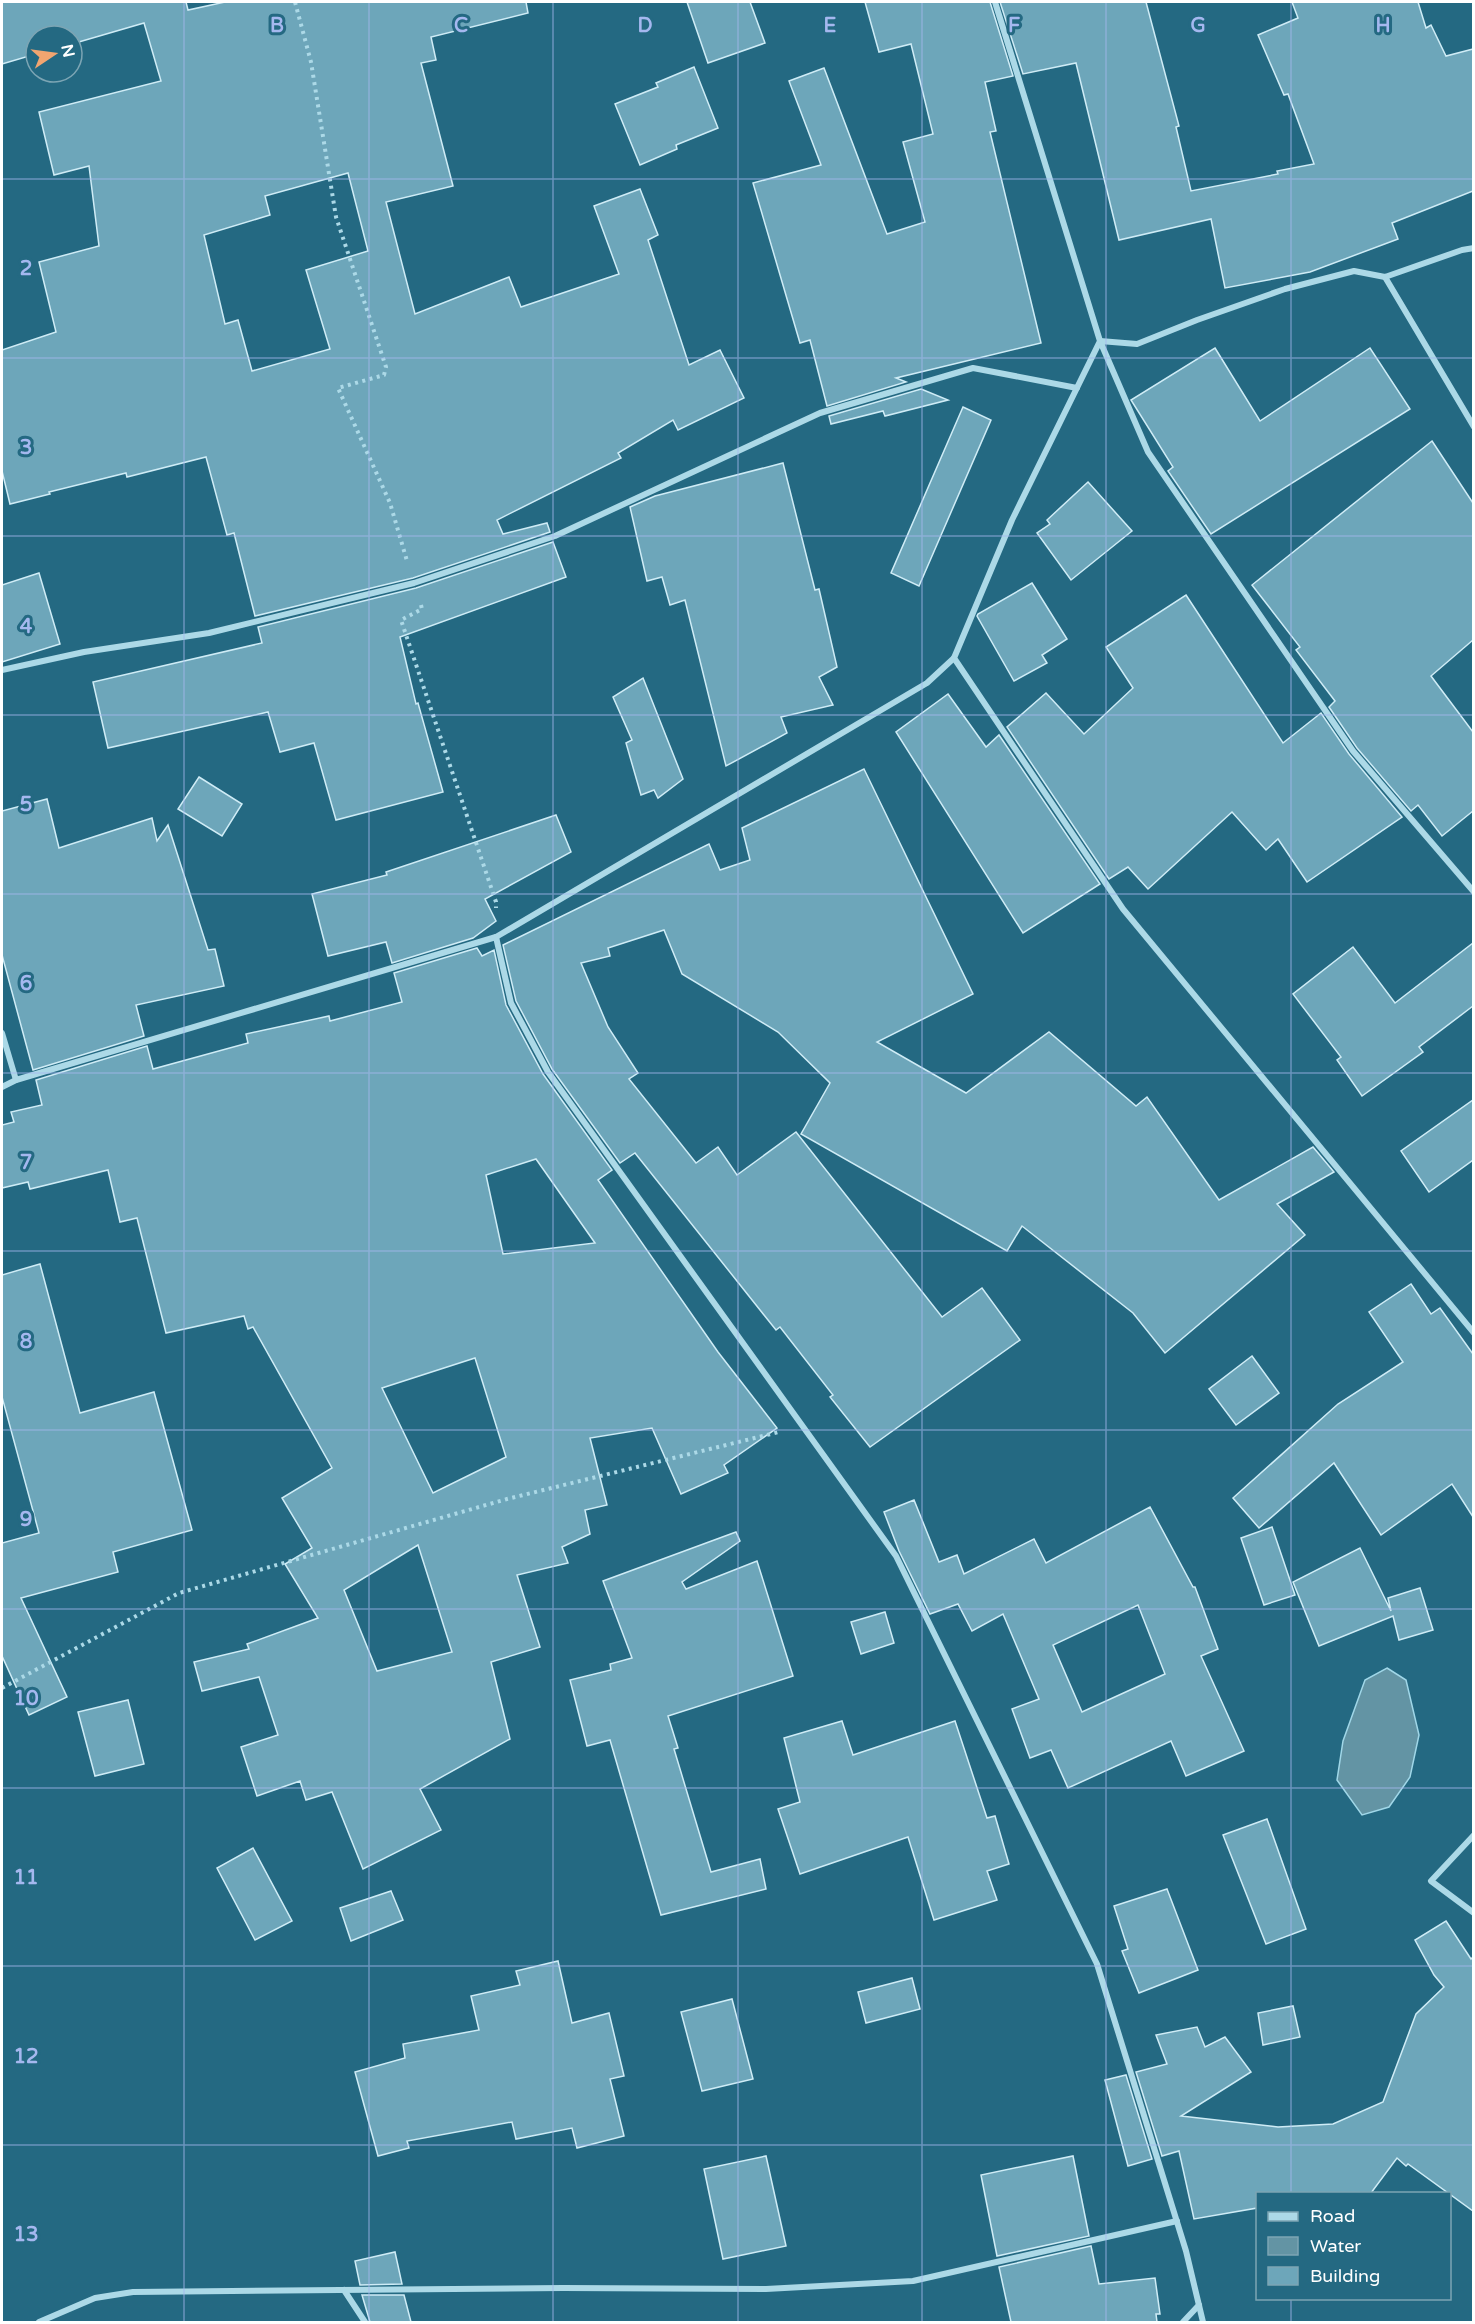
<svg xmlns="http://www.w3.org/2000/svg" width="1475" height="2324" font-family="'Varela Round',sans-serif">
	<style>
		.water { fill: #6394a4; stroke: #a0d7e8; stroke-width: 1.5 }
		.building { fill: #6da6ba; stroke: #cfecf6; stroke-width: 1.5; fill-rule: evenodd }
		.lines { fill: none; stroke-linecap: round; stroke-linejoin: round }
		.path { stroke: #acd9e7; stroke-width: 4; stroke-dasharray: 3 4.5; stroke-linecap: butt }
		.street { stroke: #acd9e7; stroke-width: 6 }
		.grid { fill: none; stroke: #a5b8ef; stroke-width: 1.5; stroke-opacity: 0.55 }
		.grid-label { font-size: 20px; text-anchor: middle; font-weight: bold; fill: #a5b8ef; stroke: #246982; stroke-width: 6; stroke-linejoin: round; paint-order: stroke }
	</style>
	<rect width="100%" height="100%" fill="#246982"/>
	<polygon class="water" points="1387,1668 1406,1680 1419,1735 1410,1777 1389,1807 1362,1815 1337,1780 1343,1741 1365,1680"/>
	<g class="building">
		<path d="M2,2H186L188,10L225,2H526L528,13L431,37L436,60L421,63L453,186L386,202L415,314L509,277L521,307L619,274L594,206L640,189L658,235L648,240L689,365L720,350L744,398L678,430L673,420L618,453L621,458L497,520L503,534L547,523L550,532L413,578L255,616L234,533L227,535L206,457L127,477L126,473L49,492L50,494L10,504L2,471V350L56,332L39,262L99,246L89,166L54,175L39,112L161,81L144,23L72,44V36H36V54L2,64ZM348,173L368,251L306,270L330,349L252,371L238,320L225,324L204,235L270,215L265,196Z"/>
		<polygon points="687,2 750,2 765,43 708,63"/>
		<polygon points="865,2 990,2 1013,76 985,82 996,131 990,132 1041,343 896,378 906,382 827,406 810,340 800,343 753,183 821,165 789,81 824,68 887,234 925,222 903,142 933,134 911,44 879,52"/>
		<polygon points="1000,2 1146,2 1179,126 1176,127 1191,191 1278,174 1277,171 1314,164 1288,94 1284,95 1258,35 1298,18 1292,2 1418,2 1426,28 1431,25 1446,56 1473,49 1473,191 1392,223 1398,239 1310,272 1225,288 1211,219 1119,240 1076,63 1023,74"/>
		<polygon points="694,67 718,128 676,145 677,149 640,165 615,104 658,87 656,83"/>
		<polygon points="1215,348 1260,421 1370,348 1410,409 1211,534 1168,471 1173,467 1131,400"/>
		<polygon points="921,389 948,400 885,416 883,411 831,424 829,416"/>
		<polygon points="963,407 991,420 919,586 891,573"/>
		<polygon points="1432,441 1473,503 1473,640 1431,676 1473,732 1473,811 1442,836 1418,805 1411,811 1357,748 1329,707 1335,701 1296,650 1300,647 1252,585"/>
		<polygon points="783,463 815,590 819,589 837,667 819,677 833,705 781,717 787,733 726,766 685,600 670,605 662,577 647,581 630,507 655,496"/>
		<polygon points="1088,482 1132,531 1071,580 1037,533 1050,524 1047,520"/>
		<polygon points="553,542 566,577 400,637 416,704 418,703 443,792 336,820 314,743 280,752 268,712 108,748 93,682 262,643 258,627 416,588"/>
		<polygon points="39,573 60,644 2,662 2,585"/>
		<polygon points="1032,583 1067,639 1042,655 1047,663 1014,681 977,616 978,614"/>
		<polygon points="1186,595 1283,743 1321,713 1349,754 1402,817 1307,882 1278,839 1266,850 1232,812 1148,889 1128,867 1109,879 1007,727 1046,693 1084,734 1133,688 1106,647"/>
		<polygon points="643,678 683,779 658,798 654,790 641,795 626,743 632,740 613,697"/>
		<polygon points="948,694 986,747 999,735 1100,884 1023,933 896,732"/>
		<polygon points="864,769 973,994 877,1042 966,1093 1049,1032 1136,1106 1147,1097 1219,1200 1313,1147 1334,1172 1277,1204 1305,1235 1165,1353 1133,1313 1022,1226 1007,1251 801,1134 830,1083 778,1032 682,974 664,930 608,948 610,956 581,963 608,1027 638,1073 629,1079 696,1163 718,1147 737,1175 796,1132 942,1317 982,1288 1020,1340 870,1447 830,1397 833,1395 780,1327 776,1330 635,1153 620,1163 552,1069 516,1001 503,945 709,844 720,870 750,860 742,828"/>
		<polygon points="199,777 242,804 222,836 178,809"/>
		<polygon points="47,799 59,848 152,818 157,841 168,825 208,950 215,949 224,986 136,1005 144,1036 33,1070 2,955 2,811"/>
		<polygon points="556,815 571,852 485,899 496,921 473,938 392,963 386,942 328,956 312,894 387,875 386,872"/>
		<polygon points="1473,943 1473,1006 1419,1047 1423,1052 1362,1096 1337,1060 1341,1057 1293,994 1353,947 1395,1003"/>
		<path d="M477,948L482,956L494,950L506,1005L543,1074L612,1170L598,1180L718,1352L777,1428L724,1465L728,1473L681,1494L652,1428L590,1438L607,1505L585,1510L590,1534L562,1547L568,1563L517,1575L540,1647L491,1662L510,1739L420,1789L441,1830L363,1869L332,1792L306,1800L300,1781L257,1796L241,1747L278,1735L259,1677L202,1691L194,1662L249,1649L247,1644L318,1618L285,1564L312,1548L282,1498L332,1468L253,1327L248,1329L244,1316L166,1333L137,1218L120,1222L108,1170L30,1189L28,1182L2,1188V1125L14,1122L11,1112L42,1105L36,1080L147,1046L153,1069L248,1043L246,1034L329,1016L330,1021L402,1002L394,973ZM536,1159L595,1243L503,1254L486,1175ZM475,1358L506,1457L433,1493L382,1388ZM418,1545L452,1652L377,1671L344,1590Z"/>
		<polygon points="1473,1100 1473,1160 1429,1192 1401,1151"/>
		<polygon points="40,1264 80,1413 154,1392 192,1530 113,1552 118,1572 21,1598 67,1697 29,1715 2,1656 2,1543 39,1533 2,1397 2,1275"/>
		<polygon points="1411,1284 1431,1314 1440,1308 1473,1354 1473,1517 1452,1484 1381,1535 1334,1463 1259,1528 1233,1498 1338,1404 1403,1362 1369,1312"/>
		<polygon points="1252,1356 1279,1393 1236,1425 1209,1389"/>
		<path d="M914,1500L939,1562L957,1555L964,1574L1034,1539L1046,1563L1150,1507L1193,1587H1195L1218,1649L1201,1656L1244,1751L1186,1776L1171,1741L1068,1788L1051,1750L1030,1758L1012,1709L1039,1699L1003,1614L972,1631L958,1604L930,1614L899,1551L884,1512ZM1138,1605L1165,1674L1082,1712L1053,1645Z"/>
		<polygon points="1272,1527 1295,1595 1264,1605 1241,1538"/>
		<polygon points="736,1532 740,1541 682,1582 686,1589 757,1561 793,1676 668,1716 678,1748 674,1749 711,1872 760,1859 766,1889 661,1915 610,1740 587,1746 570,1680 611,1670 610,1664 632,1658 603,1581"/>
		<polygon points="1360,1548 1391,1611 1388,1598 1420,1588 1433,1630 1399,1640 1393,1616 1319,1646 1293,1582"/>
		<polygon points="885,1612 894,1643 861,1654 851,1622"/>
		<polygon points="128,1700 144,1764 95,1776 78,1712"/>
		<polygon points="842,1721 853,1755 955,1721 987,1818 995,1816 1009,1864 987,1871 997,1900 934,1920 908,1837 800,1874 778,1809 800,1802 784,1738"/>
		<polygon points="1267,1819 1306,1929 1266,1944 1223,1835"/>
		<polygon points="253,1848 292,1921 255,1940 217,1868"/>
		<polygon points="1167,1889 1198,1970 1139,1993 1122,1951 1128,1949 1114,1906"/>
		<polygon points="391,1891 403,1920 351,1941 340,1908"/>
		<polygon points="1446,1921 1471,1959 1473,1957 1473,2211 1408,2164 1406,2166 1397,2158 1371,2193 1257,2193 1257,2208 1194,2219 1179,2151 1162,2156 1136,2072 1167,2064 1156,2035 1197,2027 1205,2047 1225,2037 1251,2072 1181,2116 1278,2127 1333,2124 1383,2102 1416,2014 1444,1987 1434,1975 1415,1940"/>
		<polygon points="558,1961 572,2023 609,2013 624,2076 610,2079 624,2136 577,2148 572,2128 516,2139 512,2122 407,2141 409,2148 378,2156 355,2072 405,2058 403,2044 479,2030 471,1996 520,1985 516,1971"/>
		<polygon points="912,1978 920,2009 866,2023 858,1992"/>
		<polygon points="732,1999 753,2079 702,2091 681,2012"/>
		<polygon points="1293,2006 1300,2037 1263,2045 1258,2013"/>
		<polygon points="1126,2075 1152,2159 1128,2166 1105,2080"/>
		<polygon points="766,2156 786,2246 723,2259 704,2169"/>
		<polygon points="1073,2156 1089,2236 997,2256 981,2175"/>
		<polygon points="1091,2246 1099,2284 1155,2278 1160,2314 1156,2314 1157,2322 1011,2322 999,2267"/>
		<polygon points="395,2252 402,2284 360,2285 355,2261"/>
		<polygon points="362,2295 404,2295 411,2322 370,2322"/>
	</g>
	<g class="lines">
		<g class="path">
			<polyline points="295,2 311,62 336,217 386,367 384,375 338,388 390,503 407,561"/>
			<polyline points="421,605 422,609 401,620 496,902 496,908"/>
			<polyline points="2,1688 179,1593 507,1499 779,1432"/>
		</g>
		<g class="street">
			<polyline points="995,2 1100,341 1012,520 954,658 1123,909 1474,1333"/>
			<polyline points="1474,248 1462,250 1385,277 1354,271 1285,289 1197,320 1137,344 1100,341 1148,452 1353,751 1474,892"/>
			<polyline points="1385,277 1474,427"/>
			<polyline points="2,670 84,652 209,633 414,583 555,536 820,413 973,368 1077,388"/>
			<polyline points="496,937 511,1003 548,1072 896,1556 1097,1964 1186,2251 1203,2322"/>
			<polyline points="2,1033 16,1080"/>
			<polyline points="2,1087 16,1080 496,937 927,683 954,658"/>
			<polyline points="1474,1835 1431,1881 1474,1913"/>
			<polyline points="344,2290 365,2322"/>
			<polyline points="39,2322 95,2298 133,2292 563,2288 766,2289 913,2281 1177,2221"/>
			<polyline points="1183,2322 1199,2305"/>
		</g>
	</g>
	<path class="grid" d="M184,2V2322M369,2V2322M553,2V2322M738,2V2322M922,2V2322M1106,2V2322M1291,2V2194M2,179H1474M2,358H1474M2,536H1474M2,715H1474M2,894H1474M2,1073H1474M2,1251H1474M2,1430H1474M2,1609H1474M2,1788H1474M2,1966H1474M2,2145H1474M1291,2298V2322"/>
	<g class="grid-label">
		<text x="277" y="32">B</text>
		<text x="461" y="32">C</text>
		<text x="645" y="32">D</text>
		<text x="830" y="32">E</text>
		<text x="1014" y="32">F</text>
		<text x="1198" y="32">G</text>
		<text x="1383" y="32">H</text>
		<text x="26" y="275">2</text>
		<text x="26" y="454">3</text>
		<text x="26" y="633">4</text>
		<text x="26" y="811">5</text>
		<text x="26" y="990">6</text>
		<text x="26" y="1169">7</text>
		<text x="26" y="1348">8</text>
		<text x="26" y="1526">9</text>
		<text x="26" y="1705">10</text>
		<text x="26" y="1884">11</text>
		<text x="26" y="2063">12</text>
		<text x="26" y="2241">13</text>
	</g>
	<rect width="1475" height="2324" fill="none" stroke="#ffffff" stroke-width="6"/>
	<rect x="1256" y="2192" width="195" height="108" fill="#246982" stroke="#7ca5b4" stroke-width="1.5"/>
	<rect x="1268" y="2212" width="30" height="9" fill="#acd9e7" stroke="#7ca5b4" stroke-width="1.5"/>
	<text x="1310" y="2222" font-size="18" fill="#ffffff">Road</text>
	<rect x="1268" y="2237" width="30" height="18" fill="#6394a4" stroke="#7ca5b4" stroke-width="1.5"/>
	<text x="1310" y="2252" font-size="18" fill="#ffffff">Water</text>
	<rect x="1268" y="2267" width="30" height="18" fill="#6da6ba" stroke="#7ca5b4" stroke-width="1.5"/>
	<text x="1310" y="2282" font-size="18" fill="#ffffff">Building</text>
	<g transform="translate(54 54) rotate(77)"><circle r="28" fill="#246982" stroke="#7ca5b4" stroke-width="1.5"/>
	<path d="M0-4.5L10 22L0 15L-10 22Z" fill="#f2a570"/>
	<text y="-9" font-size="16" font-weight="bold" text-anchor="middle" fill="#ffffff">N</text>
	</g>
</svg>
